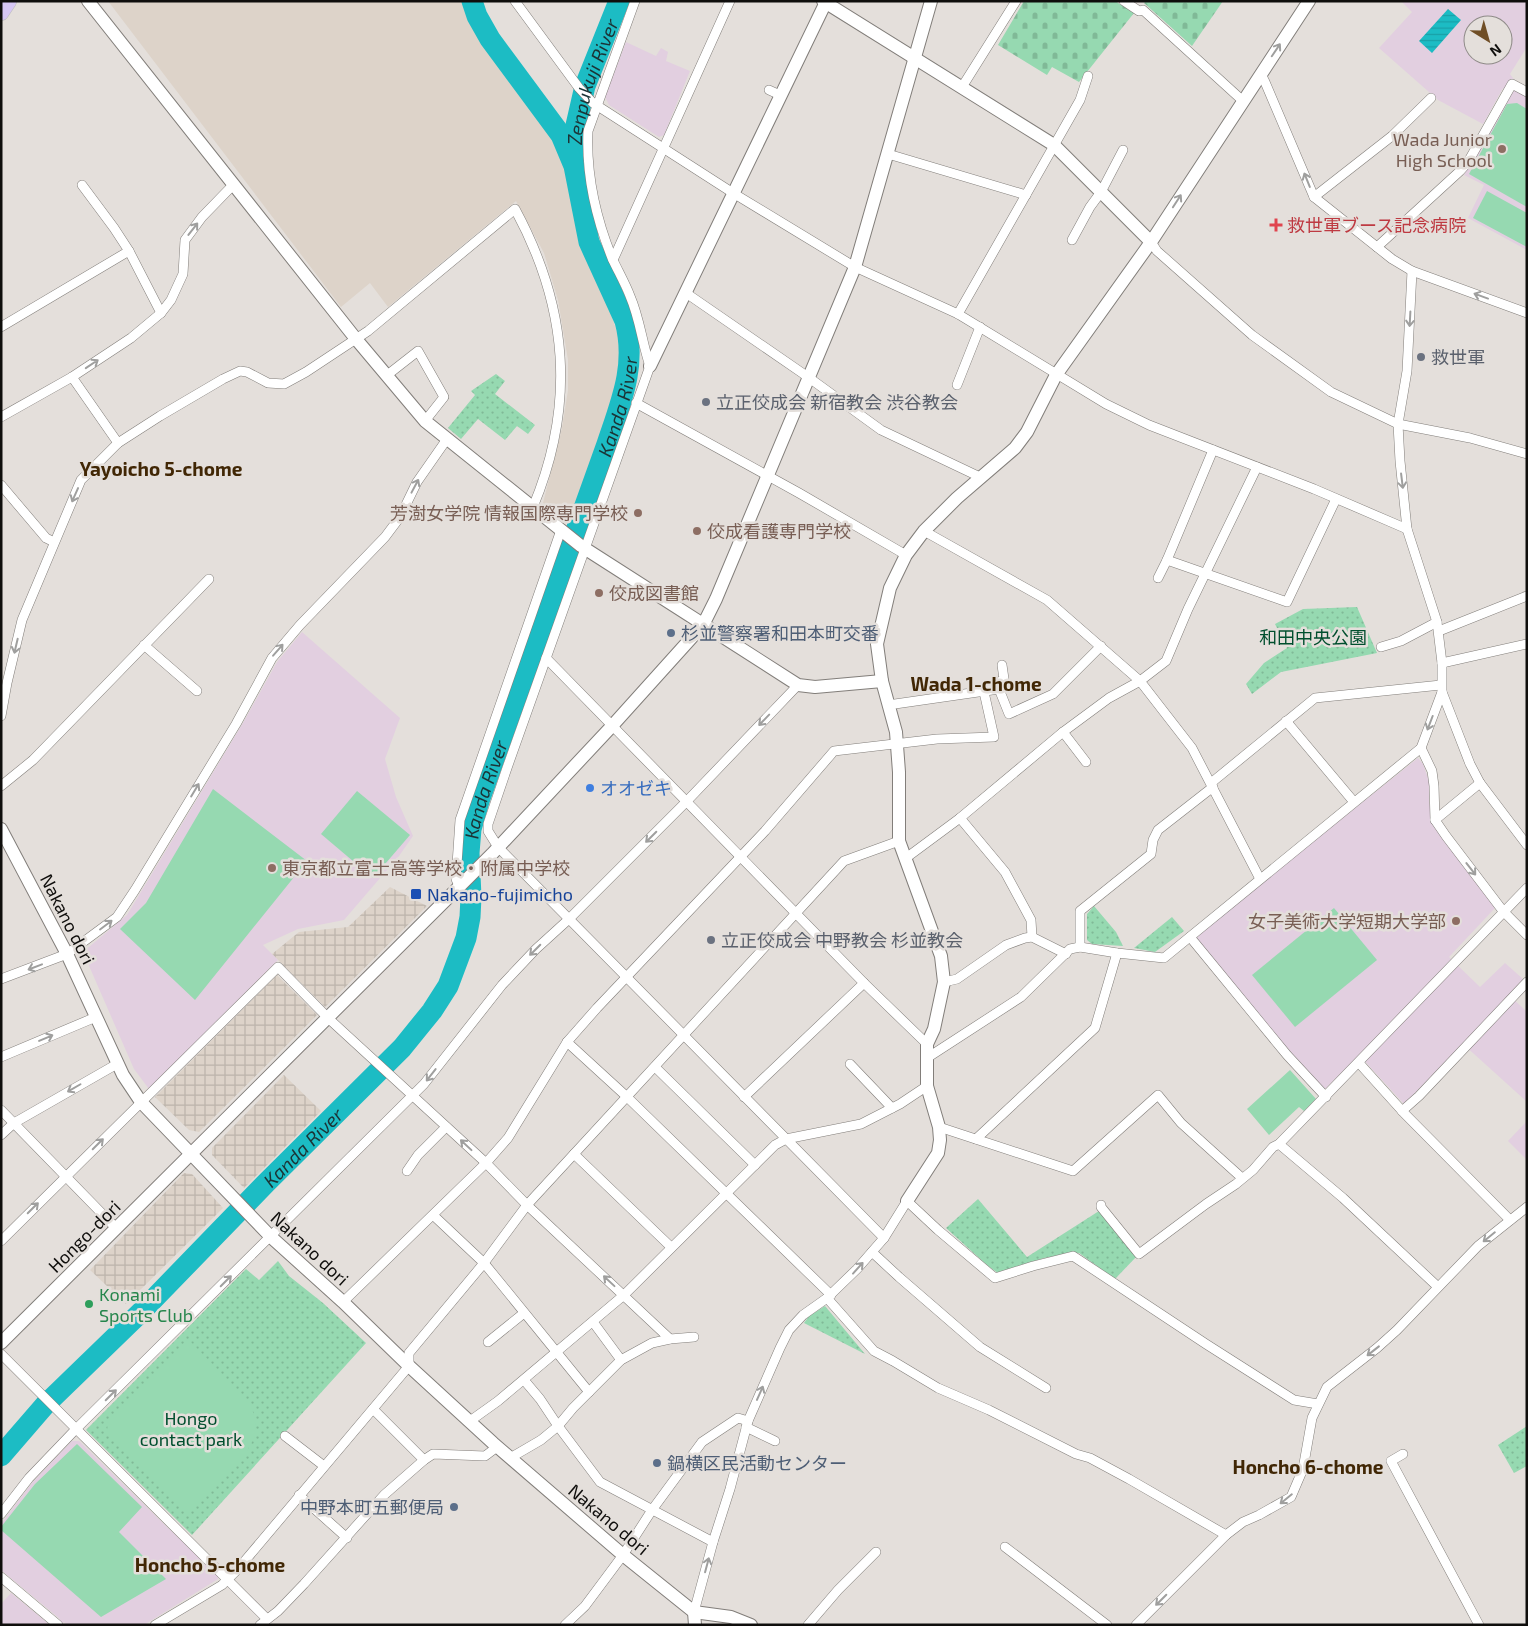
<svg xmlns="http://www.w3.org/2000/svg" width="1528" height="1626" font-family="'Exo 2','Noto Sans JP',sans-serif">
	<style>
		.built { fill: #ddd3c9 }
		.industrial { fill: url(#industrial-grid) }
		.education { fill: #e2cfe0; fill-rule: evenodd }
		.grass { fill: url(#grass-dots) }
		.cemetery { fill: url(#cemetery-stones) }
		.garden { fill: #96d9b1 }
		.water { fill: url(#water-rules) }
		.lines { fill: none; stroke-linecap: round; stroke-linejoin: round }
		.river { stroke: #1cbcc4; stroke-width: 21 }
		.street-casing { stroke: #827e7a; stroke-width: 10 }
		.secondary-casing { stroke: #827e7a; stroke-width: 14 }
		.primary-casing { stroke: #bcbcbb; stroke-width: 16 }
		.street { stroke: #fff; stroke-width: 9 }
		.secondary { stroke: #fff; stroke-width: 12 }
		.primary { stroke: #d6c7f4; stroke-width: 15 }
		.oneway { stroke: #9f9f9e }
		.education-dot { fill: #8d6e63; stroke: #e4dfdb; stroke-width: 2 }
		.health-dot { fill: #e0444e; stroke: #e4dfdb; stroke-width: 2 }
		.worship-dot { fill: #6b7280; stroke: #e4dfdb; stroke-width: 2 }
		.service-dot { fill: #5c6f8a; stroke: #e4dfdb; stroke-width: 2 }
		.shop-dot { fill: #3f7fe0; stroke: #e4dfdb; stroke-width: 2 }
		.transit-dot { fill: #1a4fb4; stroke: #e4dfdb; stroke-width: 2 }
		.leisure-dot { fill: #2e9e5b; stroke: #e4dfdb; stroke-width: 2 }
		.labels { text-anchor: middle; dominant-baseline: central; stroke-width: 5; stroke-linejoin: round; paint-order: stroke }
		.education-label { font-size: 18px; fill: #785e54; stroke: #e4dfdb; text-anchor: end }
		.health-label { font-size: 18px; fill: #be3a42; stroke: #e4dfdb; text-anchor: start }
		.worship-label { font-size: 18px; fill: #5b616d; stroke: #e4dfdb; text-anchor: start }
		.service-label { font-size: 18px; fill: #4e5e75; stroke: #e4dfdb; text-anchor: start }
		.park-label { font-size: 18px; fill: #004f2e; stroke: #e4dfdb }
		.shop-label { font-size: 18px; fill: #366cbe; stroke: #e4dfdb; text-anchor: start }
		.transit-label { font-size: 18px; fill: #164399; stroke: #e4dfdb; text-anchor: start }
		.street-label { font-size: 18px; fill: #0f0e0c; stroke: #e4dfdb }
		.leisure-label { font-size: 18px; fill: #27864d; stroke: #e4dfdb; text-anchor: start }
		.water-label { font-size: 19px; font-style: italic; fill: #1b3335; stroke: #e4dfdb }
		.neighbourhood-label { font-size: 19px; font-weight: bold; fill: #412705; stroke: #e4dfdb }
	</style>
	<defs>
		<pattern id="industrial-grid" width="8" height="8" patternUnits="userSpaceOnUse" patternTransform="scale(1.25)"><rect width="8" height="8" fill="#ddd3c9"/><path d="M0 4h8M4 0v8" fill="none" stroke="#bcb4ab"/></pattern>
		<pattern id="grass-dots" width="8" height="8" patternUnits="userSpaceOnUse" patternTransform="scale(1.25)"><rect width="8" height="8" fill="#96d9b1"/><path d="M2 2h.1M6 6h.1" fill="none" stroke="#80b997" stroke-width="1.8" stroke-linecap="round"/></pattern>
		<pattern id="cemetery-stones" width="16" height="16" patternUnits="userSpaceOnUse" patternTransform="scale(1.25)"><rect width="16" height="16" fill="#96d9b1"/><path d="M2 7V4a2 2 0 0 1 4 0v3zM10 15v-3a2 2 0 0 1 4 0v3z" fill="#80b997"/></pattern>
		<pattern id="water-rules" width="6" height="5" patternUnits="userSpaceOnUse" patternTransform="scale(1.25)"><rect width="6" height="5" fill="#1cbcc4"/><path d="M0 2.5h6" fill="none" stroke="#18a0a7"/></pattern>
	</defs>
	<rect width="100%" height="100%" fill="#e4dfdb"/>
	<polygon class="built" points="108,1 465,1 475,26 551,137 569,179 577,226 589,262 606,299 619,338 622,371 616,405 572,522 543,503 562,428 568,390 568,360 558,300 544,253 516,201 388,307 370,283 341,307"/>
	<g class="industrial">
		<polygon points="390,887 427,906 325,1007 272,954 299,932 348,927"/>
		<polygon points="277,975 317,1015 199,1132 189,1130 155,1097"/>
		<polygon points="284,1075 321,1111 244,1188 212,1155 212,1148"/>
		<polygon points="184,1173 192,1174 223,1208 126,1304 90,1270"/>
	</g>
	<g class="education">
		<path d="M1401,1H1527V47L1510,74L1523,92L1527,94V250L1468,218L1484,185L1464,175L1507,93L1503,88L1483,124L1438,100L1379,48L1412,12ZM1473,25H1503V55H1473Z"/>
		<polygon points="626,42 656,56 661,48 668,52 666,61 690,71 664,135 659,137 609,105 605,97"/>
		<polygon points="302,632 400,718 385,759 396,797 413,836 399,856 344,920 298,929 263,945 278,960 149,1089 134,1069 83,952 127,915 243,723 277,662"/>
		<polygon points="1418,758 1423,764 1429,781 1429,802 1434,827 1495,908 1449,957 1480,987 1505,963 1523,979 1509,995 1527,1012 1527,1102 1463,1044 1404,1104 1359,1055 1324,1090 1288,1049 1194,937"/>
		<polygon points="1527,1121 1527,1160 1508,1141"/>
		<polygon points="72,1441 79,1441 167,1527 218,1575 218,1579 144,1625 67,1625 64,1622 61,1625 55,1625 60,1619 1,1570 1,1524 32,1483"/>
		<polygon points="11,1593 50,1625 1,1625 1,1604"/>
	</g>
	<g class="grass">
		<polygon points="496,374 505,381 495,394 535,425 528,434 517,426 505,440 478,419 461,439 448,428 475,395 471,391"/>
		<polygon points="1357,607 1377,653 1281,672 1252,694 1246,684 1264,663 1287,648 1275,624 1303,609"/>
		<polygon points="1094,906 1116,932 1123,946 1092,944 1087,940 1087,914"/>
		<polygon points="1172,917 1184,931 1155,952 1134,948"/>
		<polygon points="978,1199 1027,1257 1099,1211 1137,1256 1115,1279 1079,1253 1044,1258 998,1273 988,1266 946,1228"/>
		<polygon points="278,1261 289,1276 323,1303 366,1343 192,1535 86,1430 246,1269 259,1280"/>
		<polygon points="825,1306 865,1354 804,1323 809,1316"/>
		<polygon points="1527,1426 1527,1466 1514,1473 1498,1445"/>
	</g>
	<g class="cemetery">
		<polygon points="1024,1 1115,1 1134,13 1079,82 1052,67 1047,75 998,45"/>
		<polygon points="1146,1 1223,1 1192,46 1144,3"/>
	</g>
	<g class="garden">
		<polygon points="1517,103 1527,109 1527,207 1469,174 1507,104"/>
		<polygon points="1487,191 1527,213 1527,247 1473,218"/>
		<polygon points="213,789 307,861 195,1000 120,929 146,903"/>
		<polygon points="357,791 410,835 373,878 321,834"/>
		<polygon points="1334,908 1377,960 1295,1027 1252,975"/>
		<polygon points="1290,1070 1316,1099 1304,1111 1299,1107 1269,1135 1247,1109"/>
		<polygon points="188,1339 242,1395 252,1409 256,1421 254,1438 247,1451 187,1511 107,1432 108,1421"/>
		<polygon points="77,1444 142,1507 119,1532 166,1579 101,1617 1,1530 1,1527 35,1484"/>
	</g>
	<polygon class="water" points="1448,9 1461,20 1432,53 1419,41"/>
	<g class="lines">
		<g class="river">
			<path id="s1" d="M574,158V134L585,86L619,1"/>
			<path id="s2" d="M1,1456L45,1405L141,1312L266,1183L402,1048L432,1011L448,986L466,938L470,917L471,897L469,853L471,829L479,801L607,444C621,402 637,365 625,321L589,242L574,166L561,135L490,39L477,16L472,1"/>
		</g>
		<defs>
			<g id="street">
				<polyline points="515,1 579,88 593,103 733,193 855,267 958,314 1106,404 1149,425 1314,489 1407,529"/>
				<path d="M635,1L588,131C586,174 596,218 612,258C618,271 625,283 630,296C640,319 642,343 650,366L507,768L488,824V831L498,847L884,1238"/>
				<polyline points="1124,1 1139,11 1143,10 1243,101"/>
				<polyline points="1261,74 1265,82 1314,197 1392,259 1412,271 1527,313"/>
				<polyline points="962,87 1016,1"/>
				<polyline points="769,90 780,95"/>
				<polyline points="888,154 1026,195"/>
				<polyline points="82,185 114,228 129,251 161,313"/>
				<polyline points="1314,197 1392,136 1431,98"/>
				<polyline points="1072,240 1090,207 1101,192 1123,150"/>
				<polyline points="1151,242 1157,251 1252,335 1331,392 1398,424 1470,438 1527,454"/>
				<polyline points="1377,247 1460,171 1468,162 1512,84 1527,92"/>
				<polyline points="613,260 730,1"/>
				<polyline points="1412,271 1407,371 1398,424 1400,461 1407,529 1437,622 1442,663 1442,692 1421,748 1432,771 1434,786 1435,820 1446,836 1503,911 1527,935"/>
				<polyline points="686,293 808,377 881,430 980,477"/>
				<polyline points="958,314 1080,100 1088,76"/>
				<polyline points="1,327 129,251"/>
				<polyline points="386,376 418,351 444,397 425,421"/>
				<polyline points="72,377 118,443"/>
				<polyline points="957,385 980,327"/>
				<polyline points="636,403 799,493 906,555"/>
				<polyline points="1,417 72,377 131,338 161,313 171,300 183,274 185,240 202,217 234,184"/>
				<polyline points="1213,450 1167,560 1287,602 1336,499"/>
				<polyline points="1,485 46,538 54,542"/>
				<polyline points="924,531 1047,600 1140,681 1192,748 1260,879"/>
				<polyline points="1158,578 1167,560"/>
				<polyline points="1439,631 1527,596"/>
				<polyline points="144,645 197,691"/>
				<polyline points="1381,647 1401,641 1437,622"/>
				<polyline points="546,658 864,983 927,1044"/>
				<polyline points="1442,663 1527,644"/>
				<polyline points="999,689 1009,714 1053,694 1101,646"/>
				<polyline points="1442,692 1470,764 1480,783 1527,845"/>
				<polyline points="888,705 999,689 999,682 1004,679 1002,665"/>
				<path d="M1,716L7,683L22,620L81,480L118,443L160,416L223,379L240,371L247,372L268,383L284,384L306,372L368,331L515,209C568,307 576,404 533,507"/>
				<polyline points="1286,721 1354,802"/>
				<polyline points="1063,732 1086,762"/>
				<polyline points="1211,783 1315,698 1441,685"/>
				<polyline points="1,786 33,760 209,579"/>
				<polyline points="960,818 1005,872 1031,920 1032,937"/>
				<polyline points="1435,820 1480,783"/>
				<polyline points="906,858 960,818 1063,732 1109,698 1140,681 1166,661 1188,609 1257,467"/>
				<polyline points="459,886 456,879 460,820 561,530"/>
				<polyline points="1190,937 1287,1055 1326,1097"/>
				<polyline points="1080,947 1080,911 1151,854 1153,840 1158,830 1213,787"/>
				<polyline points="1,979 67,954 117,917 135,890 236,724 272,658 300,625 385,537 400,517 417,482 447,439"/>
				<polyline points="944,982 957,979 1006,945 1025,938 1032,937 1066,954"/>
				<polyline points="567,1042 626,1096 831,1295"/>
				<polyline points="1,1057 96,1017"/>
				<polyline points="927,1058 1021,997 1070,949 1080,947 1117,953 1164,958 1421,748"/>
				<polyline points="1359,1063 1404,1113 1510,1220"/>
				<polyline points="850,1064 892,1108"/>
				<polyline points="655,1067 755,1165"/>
				<polyline points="744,1097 864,983"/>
				<polyline points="1,1110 116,1228"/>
				<polyline points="1402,1111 1419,1096 1527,982"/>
				<polyline points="939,1127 1073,1171 1158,1095 1181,1123 1242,1178"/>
				<polyline points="1,1135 14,1123 117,1064"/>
				<polyline points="976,1139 1095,1028 1117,953"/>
				<polyline points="1279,1144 1343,1198 1438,1287"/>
				<polyline points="574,1154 671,1247"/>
				<polyline points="407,1171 418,1155 446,1127"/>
				<polyline points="1101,1205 1101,1207 1139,1254 1206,1204 1236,1184 1253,1170 1273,1147 1279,1144 1527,888"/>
				<polyline points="433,1215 484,1263 589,1392"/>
				<polyline points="1,1241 278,967 328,1018 486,1163 527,1205 670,1339"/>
				<polyline points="872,1252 899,1277 980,1347 1046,1388"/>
				<polyline points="827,1298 874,1351 893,1361 938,1388 989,1410 1076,1454 1090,1458 1129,1479 1226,1535"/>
				<polyline points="343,1302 486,1163 508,1138 567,1042 597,1008 765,831 834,751 937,739 994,737 984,692"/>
				<polyline points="593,1322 621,1360"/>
				<polyline points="488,1342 524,1313"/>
				<polyline points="1,1354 267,1619"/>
				<polyline points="524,1380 540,1399 558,1426 600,1482 713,1542"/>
				<polyline points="373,1409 424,1460"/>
				<polyline points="470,1421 498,1401 624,1295 775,1145 786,1139 861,1124 900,1104 927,1086"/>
				<polyline points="746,1427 775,1441"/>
				<polyline points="285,1436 324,1466"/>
				<polyline points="1403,1454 1391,1461 1479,1625"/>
				<polyline points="510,1458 541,1440 558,1426 573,1408 621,1360 652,1343 670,1339 694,1337"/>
				<polyline points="299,1495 347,1538"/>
				<polyline points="1,1514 29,1478 76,1429 424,1084 502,985 536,949 569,919 687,801 798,685"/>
				<polyline points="1005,1547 1107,1625"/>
				<polyline points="1,1577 58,1625"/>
				<polyline points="694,1612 713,1542 730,1489 748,1421 780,1348 789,1330 803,1315 827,1298 857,1269 884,1238 907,1201 938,1230 995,1278 1033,1266 1073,1256 1206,1344 1294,1400 1318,1404"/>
				<polyline points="155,1625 222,1585 238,1569 409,1366 409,1353 484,1263 527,1205 844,861 899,841"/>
				<polyline points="260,1625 278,1611 304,1584 384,1495 424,1460 433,1454 485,1456 497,1447"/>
				<polyline points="565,1625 585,1606 623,1555 652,1510 702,1442 738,1418 748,1421"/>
				<polyline points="808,1625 838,1590 876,1552"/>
				<polyline points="1136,1625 1226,1535 1243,1522 1259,1515 1291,1497 1303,1469 1312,1418 1327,1387 1377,1348 1397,1330 1478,1246 1527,1207"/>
			</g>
			<g id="secondary">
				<polyline points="88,1 356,339 425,421 581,546 798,685 815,687 882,681"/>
				<polyline points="823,1 1054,145 1151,242"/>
				<polyline points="650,366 825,4"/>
				<polyline points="1,829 67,954 123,1075 141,1102 271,1237 343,1302 409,1366 493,1443 623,1555 694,1612 731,1617 751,1625"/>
				<polyline points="907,1201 938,1153 940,1140 939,1127 927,1086 927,1044 934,1029 944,982 941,956 899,841 899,772 896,732 882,681 877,644 890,588 906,555 924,531 957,498 1015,448 1027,432 1056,375 1151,242 1309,1"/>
				<polyline points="1,1343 492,854 612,726 703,625 716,599 855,267 931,1"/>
				<polyline points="694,1612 695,1625"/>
			</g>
			<polyline id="primary" points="1,13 9,1"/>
		</defs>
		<use href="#street" class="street-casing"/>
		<use href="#secondary" class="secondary-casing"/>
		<use href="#primary" class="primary-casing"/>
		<use href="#street" class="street"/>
		<use href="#secondary" class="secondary"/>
		<use href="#primary" class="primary"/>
	</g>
	<defs><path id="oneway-shaft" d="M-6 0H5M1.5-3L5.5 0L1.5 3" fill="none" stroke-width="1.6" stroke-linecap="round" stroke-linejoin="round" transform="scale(1.25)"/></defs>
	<g class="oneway">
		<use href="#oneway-shaft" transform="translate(1276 50) rotate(-56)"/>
		<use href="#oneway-shaft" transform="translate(1307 180) rotate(-112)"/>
		<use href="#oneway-shaft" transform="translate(1177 201) rotate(-57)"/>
		<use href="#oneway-shaft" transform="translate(193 229) rotate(-52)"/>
		<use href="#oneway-shaft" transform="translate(1481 296) rotate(-160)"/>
		<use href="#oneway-shaft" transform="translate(1410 319) rotate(93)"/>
		<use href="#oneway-shaft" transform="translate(92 364) rotate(-34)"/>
		<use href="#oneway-shaft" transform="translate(1402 481) rotate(83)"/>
		<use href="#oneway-shaft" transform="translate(415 486) rotate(-62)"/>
		<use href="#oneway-shaft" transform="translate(75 495) rotate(114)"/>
		<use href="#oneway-shaft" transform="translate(16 646) rotate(103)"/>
		<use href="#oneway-shaft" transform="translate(278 650) rotate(-49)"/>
		<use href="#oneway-shaft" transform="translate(764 720) rotate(134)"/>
		<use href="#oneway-shaft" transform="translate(1430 723) rotate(111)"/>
		<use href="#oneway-shaft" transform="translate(195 790) rotate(-59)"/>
		<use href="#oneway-shaft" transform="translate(651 837) rotate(135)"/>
		<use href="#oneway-shaft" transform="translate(1471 869) rotate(52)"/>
		<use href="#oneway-shaft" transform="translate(106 925) rotate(-37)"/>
		<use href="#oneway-shaft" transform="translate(535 950) rotate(135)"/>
		<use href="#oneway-shaft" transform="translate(35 967) rotate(159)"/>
		<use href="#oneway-shaft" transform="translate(46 1038) rotate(-23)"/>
		<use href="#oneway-shaft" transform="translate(431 1075) rotate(128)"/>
		<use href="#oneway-shaft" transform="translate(74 1088) rotate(150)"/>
		<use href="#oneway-shaft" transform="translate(98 1144) rotate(-45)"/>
		<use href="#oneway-shaft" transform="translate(466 1145) rotate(-137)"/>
		<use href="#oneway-shaft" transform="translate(33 1208) rotate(-45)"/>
		<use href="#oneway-shaft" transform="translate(1489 1237) rotate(141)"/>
		<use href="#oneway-shaft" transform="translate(858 1268) rotate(-48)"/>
		<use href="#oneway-shaft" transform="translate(226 1281) rotate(-45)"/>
		<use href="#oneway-shaft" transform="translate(609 1281) rotate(-137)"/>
		<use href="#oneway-shaft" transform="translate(1373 1351) rotate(142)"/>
		<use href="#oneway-shaft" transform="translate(760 1393) rotate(-66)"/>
		<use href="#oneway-shaft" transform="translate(111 1395) rotate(-45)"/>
		<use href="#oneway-shaft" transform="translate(1286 1499) rotate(141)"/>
		<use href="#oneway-shaft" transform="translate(707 1565) rotate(-75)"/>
		<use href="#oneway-shaft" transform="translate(1161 1600) rotate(135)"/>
	</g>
	<g class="education-dot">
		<circle cx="1502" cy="149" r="5"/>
		<circle cx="638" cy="513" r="5"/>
		<circle cx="697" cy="531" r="5"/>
		<circle cx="599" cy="593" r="5"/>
		<circle cx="272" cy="868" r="5"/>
		<circle cx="1456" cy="921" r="5"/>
	</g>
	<path class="health-dot" d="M1273.5 217.5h5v5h5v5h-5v5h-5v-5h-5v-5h5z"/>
	<g class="worship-dot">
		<circle cx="1421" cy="357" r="5"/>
		<circle cx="706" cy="402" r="5"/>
		<circle cx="711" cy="940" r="5"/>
	</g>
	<g class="service-dot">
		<circle cx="671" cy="633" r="5"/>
		<circle cx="657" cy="1463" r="5"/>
		<circle cx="454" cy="1507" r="5"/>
	</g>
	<circle class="shop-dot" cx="590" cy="788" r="5"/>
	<rect class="transit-dot" x="410" y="888" width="12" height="12" rx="2.5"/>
	<circle class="leisure-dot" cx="89" cy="1304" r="5"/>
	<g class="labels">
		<g class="education-label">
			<text x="1492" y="139">Wada Junior<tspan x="1492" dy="21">High School</tspan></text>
			<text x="628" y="513">芳澍女学院 情報国際専門学校</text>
			<text x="707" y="531" text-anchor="start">佼成看護専門学校</text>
			<text x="609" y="593" text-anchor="start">佼成図書館</text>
			<text x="282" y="868" text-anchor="start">東京都立富士高等学校・附属中学校</text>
			<text x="1446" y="921">女子美術大学短期大学部</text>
		</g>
		<g class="health-label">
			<text x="1287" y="225">救世軍ブース記念病院</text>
		</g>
		<g class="worship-label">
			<text x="1431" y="357">救世軍</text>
			<text x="716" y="402">立正佼成会 新宿教会 渋谷教会</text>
			<text x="721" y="940">立正佼成会 中野教会 杉並教会</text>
		</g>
		<g class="service-label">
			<text x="681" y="633">杉並警察署和田本町交番</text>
			<text x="667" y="1463">鍋横区民活動センター</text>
			<text x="444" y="1507" text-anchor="end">中野本町五郵便局</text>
		</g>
		<g class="park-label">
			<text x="1313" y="637">和田中央公園</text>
			<text x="191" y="1418">Hongo<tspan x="191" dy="21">contact park</tspan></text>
		</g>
		<g class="shop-label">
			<text x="600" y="788">オオゼキ</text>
		</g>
		<g class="transit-label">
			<text x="427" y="894">Nakano-fujimicho</text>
		</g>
		<g class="street-label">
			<text transform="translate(68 919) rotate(63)">Nakano dori</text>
			<text transform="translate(84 1236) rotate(-45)">Hongo-dori</text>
			<text transform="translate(310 1248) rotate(43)">Nakano dori</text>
			<text transform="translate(609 1519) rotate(40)">Nakano dori</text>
		</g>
		<g class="leisure-label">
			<text x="99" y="1294">Konami<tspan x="99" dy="21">Sports Club</tspan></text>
		</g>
		<g class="water-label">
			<text stroke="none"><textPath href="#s1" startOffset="79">Zenpukuji River</textPath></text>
			<text stroke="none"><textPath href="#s2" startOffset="1258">Kanda River</textPath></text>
			<text stroke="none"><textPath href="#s2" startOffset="852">Kanda River</textPath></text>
			<text stroke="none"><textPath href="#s2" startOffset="432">Kanda River</textPath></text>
		</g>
		<g class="neighbourhood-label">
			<text x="161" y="468">Yayoicho 5-chome</text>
			<text x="976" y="683">Wada 1-chome</text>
			<text x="1308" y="1466">Honcho 6-chome</text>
			<text x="210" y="1564">Honcho 5-chome</text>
		</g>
	</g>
	<rect width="1528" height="1626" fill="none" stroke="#0f0e0c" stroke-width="5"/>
	<g transform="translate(1488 40) rotate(143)"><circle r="24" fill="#e4dfdb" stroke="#8f8b88"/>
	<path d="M0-4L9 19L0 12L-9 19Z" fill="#704e26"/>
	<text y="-8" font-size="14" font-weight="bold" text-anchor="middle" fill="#0f0e0c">N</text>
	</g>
</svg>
